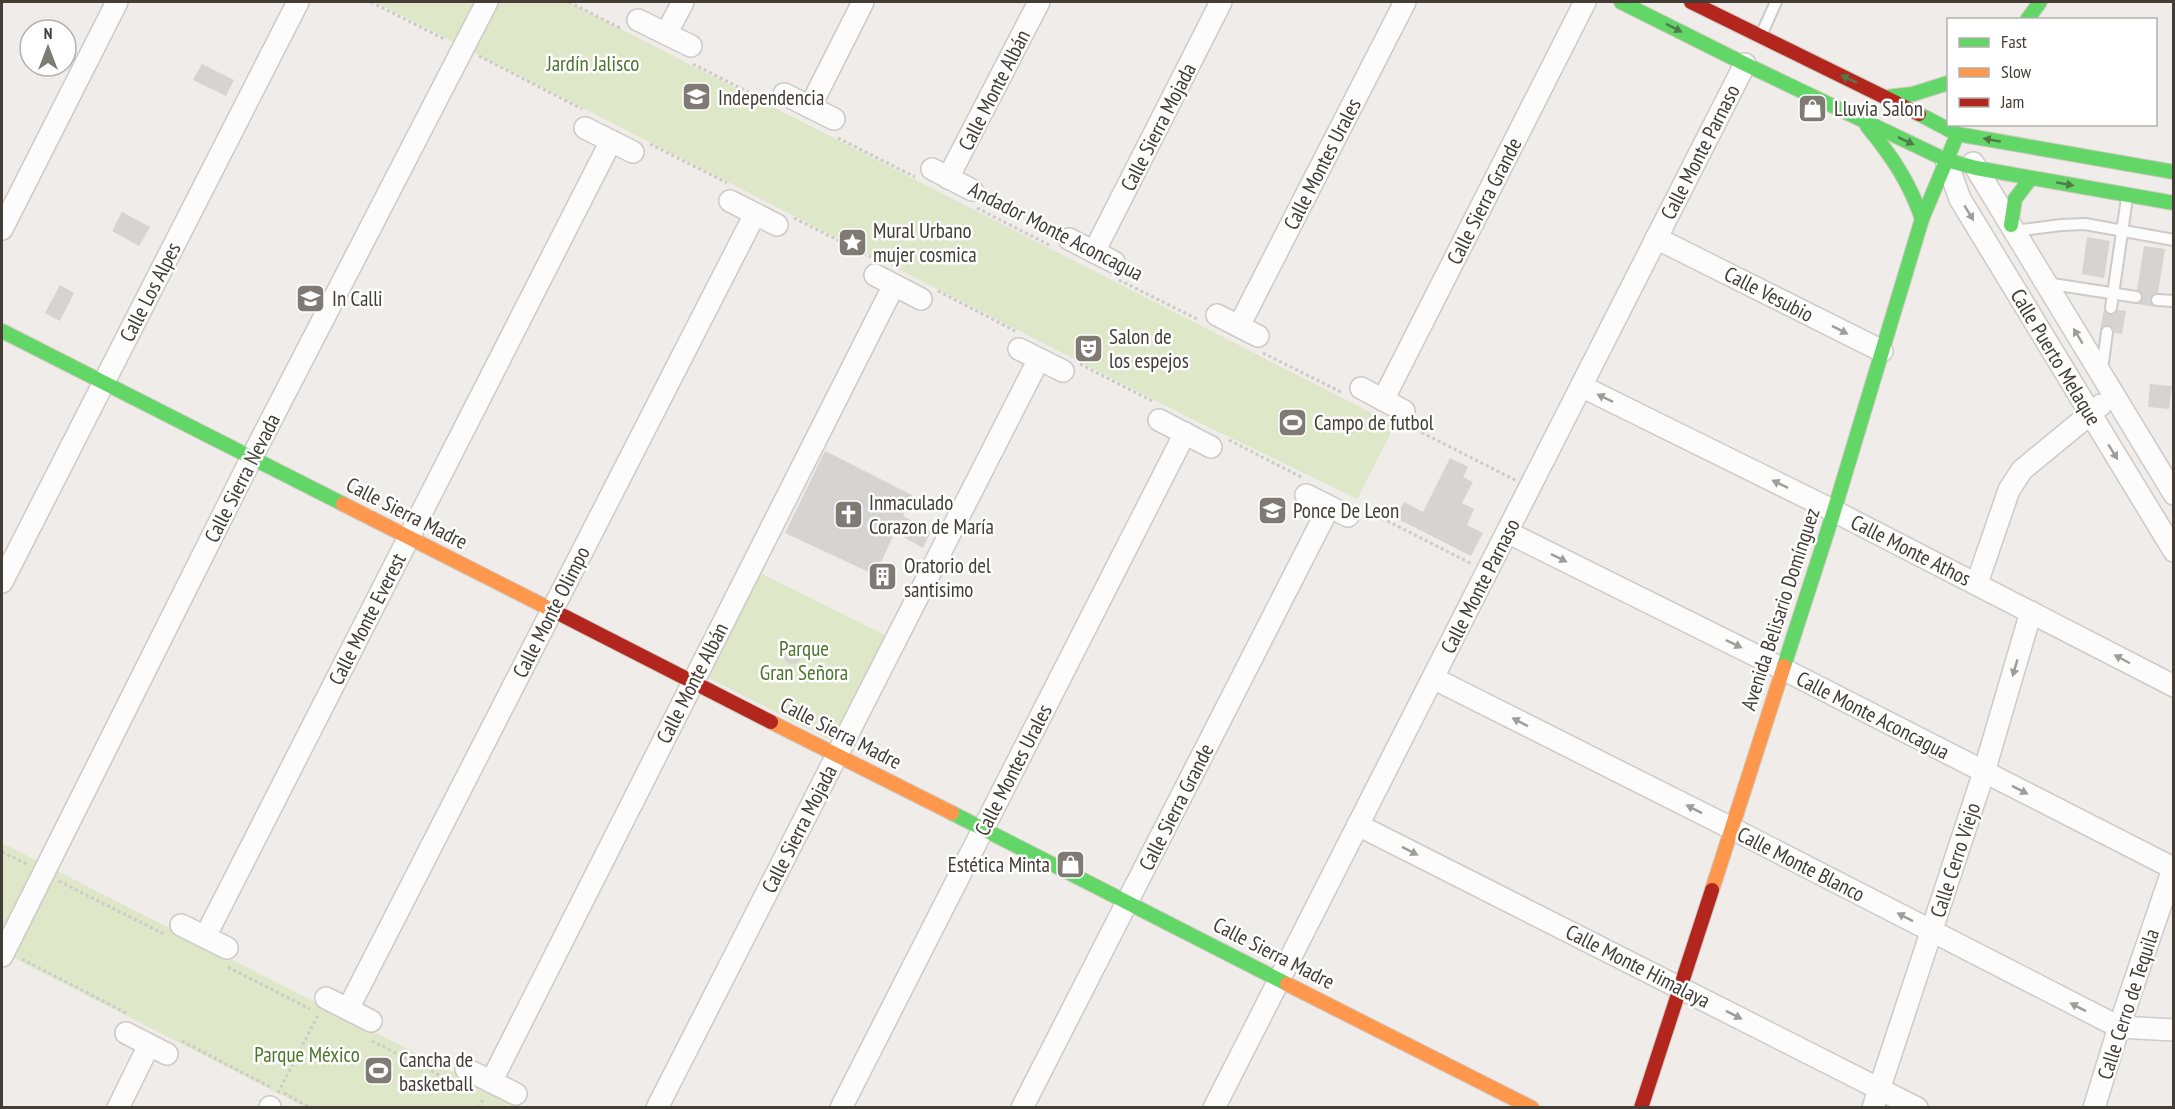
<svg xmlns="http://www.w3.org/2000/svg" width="2175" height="1109" font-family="'PT Sans Narrow',sans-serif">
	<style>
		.green { fill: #dee8c9 }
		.building { fill: #d7d3d0 }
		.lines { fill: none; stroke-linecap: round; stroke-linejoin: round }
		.lane-casing { stroke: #cdcac7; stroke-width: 14 }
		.street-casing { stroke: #cdcac7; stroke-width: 24 }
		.fast-casing { stroke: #cec9c0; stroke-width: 16 }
		.slow-casing { stroke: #cec9c0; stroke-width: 16 }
		.jam-casing { stroke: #cec9c0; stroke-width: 16 }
		.path { stroke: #cdcac7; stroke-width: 3; stroke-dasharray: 3 3; stroke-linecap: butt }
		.lane { stroke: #fdfcfc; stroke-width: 10 }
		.street { stroke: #fdfcfc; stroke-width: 21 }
		.fast { stroke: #63d668; stroke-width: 14 }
		.slow { stroke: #ff974d; stroke-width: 14 }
		.jam { stroke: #b3261e; stroke-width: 14 }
		.oneway { fill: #507a49 }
		.oneway2 { fill: #a09c98 }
		.labels { text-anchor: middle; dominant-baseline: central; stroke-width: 5; stroke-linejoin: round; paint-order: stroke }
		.park-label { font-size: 21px; fill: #4c742b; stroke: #fff }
		.street-label { font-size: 21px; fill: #443d35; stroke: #fff }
		.poi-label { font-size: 21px; fill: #443d35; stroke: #fff; text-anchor: start }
	</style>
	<rect width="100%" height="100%" fill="#efece9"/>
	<g class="green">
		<polygon points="375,2 568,2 1395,425 1357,499 1190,418"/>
		<polygon points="758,572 887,636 832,741 707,677"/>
		<polygon points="2,843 522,1107 305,1107 2,952"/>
	</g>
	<g class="building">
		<polygon points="202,64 234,80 226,96 193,80"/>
		<polygon points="122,212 150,227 139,246 112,231"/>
		<polygon points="2087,237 2110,241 2104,278 2082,274"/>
		<polygon points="2144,246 2165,249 2158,293 2153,294 2150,299 2154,307 2138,304 2143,298 2141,292 2137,290"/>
		<polygon points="60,285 74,293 60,321 45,313"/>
		<polygon points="2104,309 2106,313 2111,315 2116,313 2118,310 2126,311 2122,334 2114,333 2114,329 2109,325 2104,325 2100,330"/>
		<polygon points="2150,384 2172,386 2169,409 2148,407"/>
		<polygon points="825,451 912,495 903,516 931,531 923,548 895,532 875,575 785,533"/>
		<polygon points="1450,458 1468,467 1463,477 1473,482 1462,503 1474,509 1467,525 1483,533 1471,556 1396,518 1404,502 1423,512"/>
		<circle cx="792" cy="654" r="10"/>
	</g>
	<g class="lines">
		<defs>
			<g id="lane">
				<polyline points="1762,33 1776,2"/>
				<polyline points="2014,231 2061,225 2085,224 2174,240"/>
				<polyline points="2046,283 2136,297"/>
				<polyline points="2157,300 2174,301"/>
				<polyline points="2111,308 2127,198"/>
				<polyline points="2102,370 2107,332"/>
			</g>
			<g id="street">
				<polyline points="638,20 691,46"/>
				<polyline points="666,34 683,2"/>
				<polyline points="784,94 834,119"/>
				<polyline points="810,107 863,2"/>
				<polyline points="585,128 633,152"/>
				<polyline points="1946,160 1960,199 2174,551"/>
				<polyline points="1973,163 2174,494"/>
				<polyline points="932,169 972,190"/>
				<polyline points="948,178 1039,2"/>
				<polyline points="730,201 777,225"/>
				<polyline points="2,229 117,2"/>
				<polyline points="1656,238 1882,351"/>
				<polyline points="1069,239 1114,262"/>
				<polyline points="1094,252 1221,2"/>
				<polyline points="875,275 921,299"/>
				<polyline points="1217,315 1258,336"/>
				<polyline points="1239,326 1405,2"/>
				<polyline points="1019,349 1063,371"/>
				<polyline points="1581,386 1834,511 2174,686"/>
				<polyline points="1361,388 1404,411"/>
				<polyline points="1383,400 1585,2"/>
				<polyline points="1159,420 1211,447"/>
				<polyline points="1306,495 1348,516"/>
				<polyline points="1507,532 1783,669 2173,868"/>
				<polyline points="2,582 298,2"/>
				<polyline points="1977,583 2009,490 2022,470 2101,405"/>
				<polyline points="1433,678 1731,828 2119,1027 2174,1030"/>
				<polyline points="1358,825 1917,1108"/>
				<polyline points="181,925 227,948"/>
				<polyline points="205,937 611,141"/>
				<polyline points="2,956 252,457 487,2"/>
				<polyline points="326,998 371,1021"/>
				<polyline points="348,1009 755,214"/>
				<polyline points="126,1033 167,1054"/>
				<polyline points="466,1069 516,1094"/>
				<polyline points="491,1082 894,285"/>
				<polyline points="270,1107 270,1108"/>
				<polyline points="118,1108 149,1045"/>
				<polyline points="657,1108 1039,359"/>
				<polyline points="841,1108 1185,433"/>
				<polyline points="1022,1108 1329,507"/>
				<polyline points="1214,1108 1745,64"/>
				<polyline points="1873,1108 1984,772 2031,612"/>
				<polyline points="2094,1108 2119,1027 2174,866"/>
			</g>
			<g id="fast">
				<polyline points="1621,2 1745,64 1946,160 1976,168 2174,203"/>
				<polyline points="2027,20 2040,2"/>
				<polyline points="1887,97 1913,94 1948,83"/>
				<polyline points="1919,114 1957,134 2174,172"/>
				<path d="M1867,126C1891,155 1910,183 1922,219"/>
				<polyline points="2011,225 2015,199 2031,178"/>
				<polyline points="2,331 343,504"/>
				<polyline points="1784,666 1834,511 1922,219 1955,140"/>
				<polyline points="952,813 1287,984"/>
			</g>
			<g id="slow">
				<polyline points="343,504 554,611"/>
				<polyline points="771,722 952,813"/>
				<polyline points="1712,890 1784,666"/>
				<polyline points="1287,984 1532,1108"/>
			</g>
			<g id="jam">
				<polyline points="1691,2 1919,114"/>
				<polyline points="554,611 771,722"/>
				<polyline points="1641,1108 1712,890"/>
			</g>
		</defs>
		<use href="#lane" class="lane-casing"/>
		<use href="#street" class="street-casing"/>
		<use href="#fast" class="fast-casing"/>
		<use href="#slow" class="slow-casing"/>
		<use href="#jam" class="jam-casing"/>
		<g class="path">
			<polyline points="371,2 446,40"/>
			<polyline points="569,2 620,28"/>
			<polyline points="479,56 582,109"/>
			<polyline points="693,64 768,102"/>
			<polyline points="838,138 915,177"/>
			<polyline points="650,144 727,183"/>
			<polyline points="977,208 1051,246"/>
			<polyline points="794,218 871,257"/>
			<polyline points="1119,280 1199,320"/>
			<polyline points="938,291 1015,331"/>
			<polyline points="1263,353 1343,393"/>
			<polyline points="1080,364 1154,402"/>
			<polyline points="1411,427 1515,480"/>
			<polyline points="1229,440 1301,477"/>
			<polyline points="1366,510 1472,564"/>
			<polyline points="2,852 27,864"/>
			<polyline points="59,881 166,935"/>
			<polyline points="22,959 128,1014"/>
			<polyline points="228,967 310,1009"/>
			<polyline points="182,1041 272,1088"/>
			<polyline points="372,1041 451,1081"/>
			<polyline points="278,1093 319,1013"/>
			<polyline points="284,1093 311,1108"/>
			<polyline points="479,1108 484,1097"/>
		</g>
		<use href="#lane" class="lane"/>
		<use href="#street" class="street"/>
		<use href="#fast" class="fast"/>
		<use href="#slow" class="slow"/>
		<use href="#jam" class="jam"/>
	</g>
	<defs><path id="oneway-solid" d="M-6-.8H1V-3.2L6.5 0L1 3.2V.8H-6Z" transform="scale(1.5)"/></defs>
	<g class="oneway">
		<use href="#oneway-solid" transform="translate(1674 28) rotate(27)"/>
		<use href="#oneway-solid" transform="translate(1849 79) rotate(-154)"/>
		<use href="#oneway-solid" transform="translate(1992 140) rotate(-170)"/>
		<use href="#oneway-solid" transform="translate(1906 141) rotate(25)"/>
		<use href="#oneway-solid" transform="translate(2065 184) rotate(10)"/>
	</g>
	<g class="oneway2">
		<use href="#oneway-solid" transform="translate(1969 213) rotate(59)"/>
		<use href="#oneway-solid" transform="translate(1840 330) rotate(27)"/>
		<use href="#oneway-solid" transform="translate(2078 336) rotate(-121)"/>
		<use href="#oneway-solid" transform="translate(1605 398) rotate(-154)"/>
		<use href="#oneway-solid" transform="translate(2113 452) rotate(59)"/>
		<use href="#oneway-solid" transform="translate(1780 484) rotate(-154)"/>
		<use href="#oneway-solid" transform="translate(1559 558) rotate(26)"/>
		<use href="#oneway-solid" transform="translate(1734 644) rotate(26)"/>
		<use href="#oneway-solid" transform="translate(2122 659) rotate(-152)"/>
		<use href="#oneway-solid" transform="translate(2015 668) rotate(106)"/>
		<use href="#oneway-solid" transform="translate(1520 722) rotate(-153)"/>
		<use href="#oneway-solid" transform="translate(2020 790) rotate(27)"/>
		<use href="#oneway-solid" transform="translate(1694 809) rotate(-153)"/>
		<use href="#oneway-solid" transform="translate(1410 851) rotate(27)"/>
		<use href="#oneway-solid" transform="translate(1905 917) rotate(-153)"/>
		<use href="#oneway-solid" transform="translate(2078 1007) rotate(-153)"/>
		<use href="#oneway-solid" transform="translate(1734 1015) rotate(27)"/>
	</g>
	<defs>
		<symbol id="school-square" viewBox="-11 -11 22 22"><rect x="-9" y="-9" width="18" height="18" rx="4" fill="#807a74" stroke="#fff"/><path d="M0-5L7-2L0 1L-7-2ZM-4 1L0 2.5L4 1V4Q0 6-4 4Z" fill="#fff"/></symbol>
		<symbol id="shop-square" viewBox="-11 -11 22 22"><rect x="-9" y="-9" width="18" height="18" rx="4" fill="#807a74" stroke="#fff"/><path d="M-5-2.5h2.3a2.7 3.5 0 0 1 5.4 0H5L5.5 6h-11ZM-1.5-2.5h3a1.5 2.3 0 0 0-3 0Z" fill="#fff"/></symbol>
		<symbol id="sight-square" viewBox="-11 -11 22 22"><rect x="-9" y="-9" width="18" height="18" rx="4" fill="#807a74" stroke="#fff"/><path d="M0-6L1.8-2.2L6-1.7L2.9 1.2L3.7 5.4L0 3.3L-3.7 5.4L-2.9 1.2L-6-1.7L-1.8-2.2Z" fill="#fff"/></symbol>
		<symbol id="theatre-square" viewBox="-11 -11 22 22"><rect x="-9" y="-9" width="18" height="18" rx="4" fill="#807a74" stroke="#fff"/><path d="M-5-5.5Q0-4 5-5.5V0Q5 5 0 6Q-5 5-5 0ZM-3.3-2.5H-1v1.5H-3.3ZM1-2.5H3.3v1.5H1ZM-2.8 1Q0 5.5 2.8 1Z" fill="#fff"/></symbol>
		<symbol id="stadium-square" viewBox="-11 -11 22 22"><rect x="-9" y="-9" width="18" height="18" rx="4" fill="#807a74" stroke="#fff"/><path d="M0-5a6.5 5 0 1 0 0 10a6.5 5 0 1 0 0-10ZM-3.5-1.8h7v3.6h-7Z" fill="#fff"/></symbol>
		<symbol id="church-square" viewBox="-11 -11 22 22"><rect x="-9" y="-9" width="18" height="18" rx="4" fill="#807a74" stroke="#fff"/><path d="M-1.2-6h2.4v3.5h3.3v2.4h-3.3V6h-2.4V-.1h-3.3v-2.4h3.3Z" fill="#fff"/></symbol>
		<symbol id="building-square" viewBox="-11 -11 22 22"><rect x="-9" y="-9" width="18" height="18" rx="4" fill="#807a74" stroke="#fff"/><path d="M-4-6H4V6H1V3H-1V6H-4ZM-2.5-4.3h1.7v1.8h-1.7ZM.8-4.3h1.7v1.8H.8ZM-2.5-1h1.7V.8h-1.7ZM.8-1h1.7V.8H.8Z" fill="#fff"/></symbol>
	</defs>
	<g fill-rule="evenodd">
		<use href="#school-square" x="680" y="80" width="33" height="33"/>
		<use href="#shop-square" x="1796" y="92" width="33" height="33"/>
		<use href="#sight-square" x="836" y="226" width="33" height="33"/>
		<use href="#school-square" x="294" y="282" width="33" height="33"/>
		<use href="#theatre-square" x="1072" y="332" width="33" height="33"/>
		<use href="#stadium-square" x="1276" y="406" width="33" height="33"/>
		<use href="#school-square" x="1256" y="494" width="33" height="33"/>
		<use href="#church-square" x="832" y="498" width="33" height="33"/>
		<use href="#building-square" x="866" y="560" width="33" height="33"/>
		<use href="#shop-square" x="1054" y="848" width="33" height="33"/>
		<use href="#stadium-square" x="362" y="1054" width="33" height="33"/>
	</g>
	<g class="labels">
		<g class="park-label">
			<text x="593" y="63">Jardín Jalisco</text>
			<text x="804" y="648">Parque<tspan x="804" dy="24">Gran Señora</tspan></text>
			<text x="307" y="1054">Parque México</text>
		</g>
		<g class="street-label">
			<text transform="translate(994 90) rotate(-63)">Calle Monte Albán</text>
			<text transform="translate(1158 127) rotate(-63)">Calle Sierra Mojada</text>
			<text transform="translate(1700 152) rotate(-63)">Calle Monte Parnaso</text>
			<text transform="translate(1322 164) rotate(-63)">Calle Montes Urales</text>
			<text transform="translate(1484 201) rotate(-63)">Calle Sierra Grande</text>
			<text transform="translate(1056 231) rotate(27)">Andador Monte Aconcagua</text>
			<text transform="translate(150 292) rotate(-63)">Calle Los Alpes</text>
			<text transform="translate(1769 294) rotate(27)">Calle Vesubio</text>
			<text transform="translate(2056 357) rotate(59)">Calle Puerto Melaque</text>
			<text transform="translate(242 478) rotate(-63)">Calle Sierra Nevada</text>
			<text transform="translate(407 513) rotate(27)">Calle Sierra Madre</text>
			<text transform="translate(1911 550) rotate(27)">Calle Monte Athos</text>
			<text transform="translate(1480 586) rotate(-63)">Calle Monte Parnaso</text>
			<text transform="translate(1780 609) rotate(-72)">Avenida Belisario Domínguez</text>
			<text transform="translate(551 612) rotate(-63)">Calle Monte Olimpo</text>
			<text transform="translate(367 619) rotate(-63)">Calle Monte Everest</text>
			<text transform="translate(692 683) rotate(-63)">Calle Monte Albán</text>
			<text transform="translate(1873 715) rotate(27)">Calle Monte Aconcagua</text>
			<text transform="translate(841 733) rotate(27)">Calle Sierra Madre</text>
			<text transform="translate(1013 770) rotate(-63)">Calle Montes Urales</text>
			<text transform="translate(1176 807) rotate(-63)">Calle Sierra Grande</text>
			<text transform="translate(799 829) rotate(-63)">Calle Sierra Mojada</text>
			<text transform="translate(1955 860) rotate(-72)">Calle Cerro Viejo</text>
			<text transform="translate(1801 864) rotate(27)">Calle Monte Blanco</text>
			<text transform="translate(1274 953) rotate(27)">Calle Sierra Madre</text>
			<text transform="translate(1638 966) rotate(27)">Calle Monte Himalaya</text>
			<text transform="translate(2128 1004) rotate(-72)">Calle Cerro de Tequila</text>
		</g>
		<g class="poi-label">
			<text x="718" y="97">Independencia</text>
			<text x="1834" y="108">Lluvia Salon</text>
			<text x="873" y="230">Mural Urbano<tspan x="873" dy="24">mujer cosmica</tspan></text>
			<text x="332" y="298">In Calli</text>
			<text x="1109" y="336">Salon de<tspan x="1109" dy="24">los espejos</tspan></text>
			<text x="1314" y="422">Campo de futbol</text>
			<text x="869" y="502">Inmaculado<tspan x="869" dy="24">Corazon de María</tspan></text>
			<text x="1293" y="510">Ponce De Leon</text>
			<text x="904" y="565">Oratorio del<tspan x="904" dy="24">santisimo</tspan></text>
			<text x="1050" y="864" text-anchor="end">Estética Minta</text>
			<text x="399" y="1059">Cancha de<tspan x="399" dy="24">basketball</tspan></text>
		</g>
	</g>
	<rect width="2175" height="1109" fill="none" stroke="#443d35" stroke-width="6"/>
	<rect x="1947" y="18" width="210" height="108" fill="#ffffff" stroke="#b4b1ae" stroke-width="1.5"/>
	<rect x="1959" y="38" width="30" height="9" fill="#63d668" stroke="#b4b1ae" stroke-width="1.5"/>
	<text x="2001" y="48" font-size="18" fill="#443d35">Fast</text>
	<rect x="1959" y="68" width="30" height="9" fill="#ff974d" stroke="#b4b1ae" stroke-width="1.5"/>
	<text x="2001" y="78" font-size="18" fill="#443d35">Slow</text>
	<rect x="1959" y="98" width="30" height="9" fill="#b3261e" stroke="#b4b1ae" stroke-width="1.5"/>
	<text x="2001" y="108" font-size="18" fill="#443d35">Jam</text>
	<g transform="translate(48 48)"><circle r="28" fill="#ffffff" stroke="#b4b1ae" stroke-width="1.5"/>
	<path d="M0-4.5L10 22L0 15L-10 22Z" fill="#807a74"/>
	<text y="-9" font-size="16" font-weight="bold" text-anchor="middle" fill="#443d35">N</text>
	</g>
</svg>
